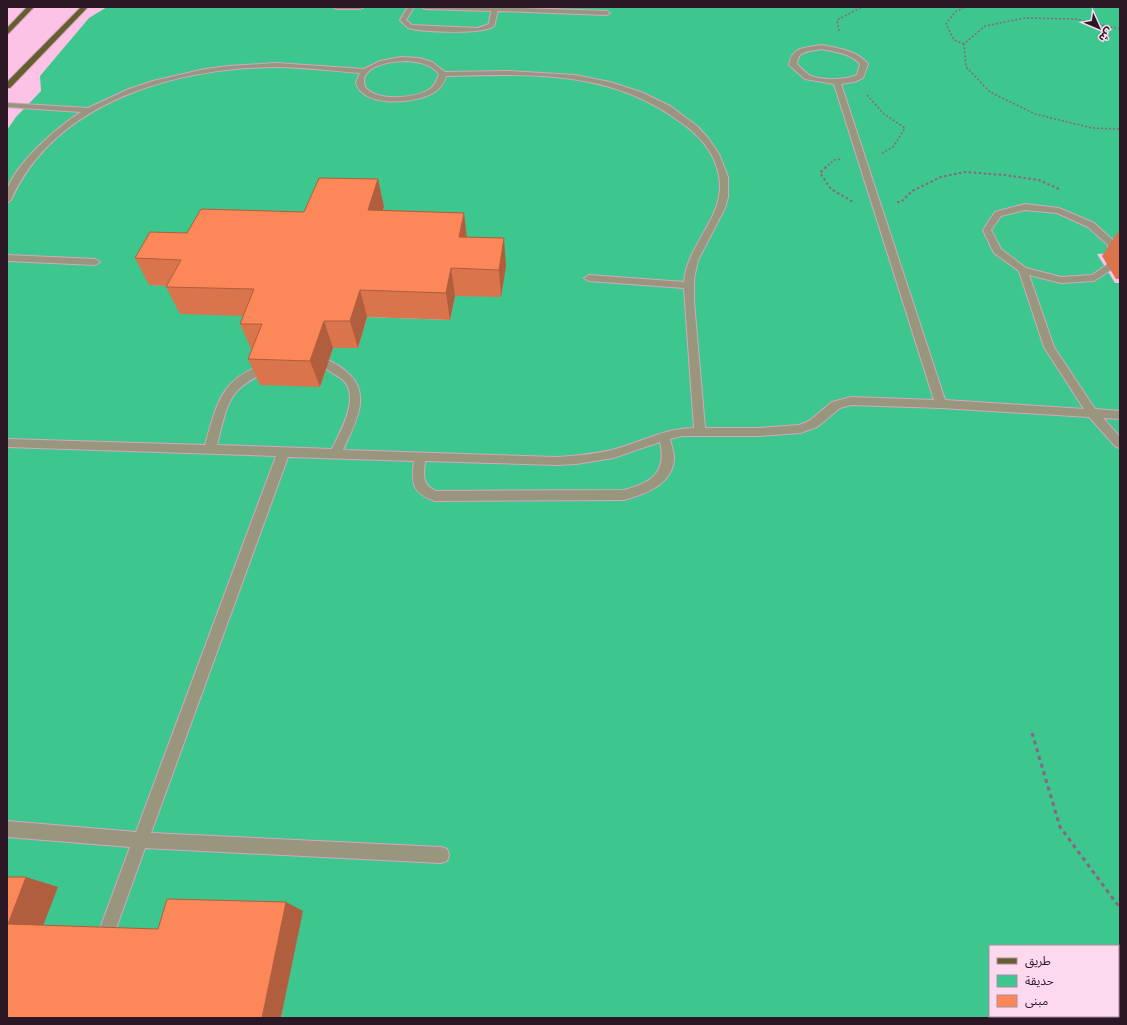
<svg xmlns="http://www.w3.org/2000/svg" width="1127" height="1025" font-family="Lato,'Noto Sans Arabic',sans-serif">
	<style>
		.green { fill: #3ec68f; fill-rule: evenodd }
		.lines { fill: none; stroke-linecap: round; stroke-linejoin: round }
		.minor-casing { stroke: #d7a4c3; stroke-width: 2 }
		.major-casing { stroke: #d7a4c3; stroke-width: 2 }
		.path-far2 { stroke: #8b657c; stroke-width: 1.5; stroke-dasharray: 2 2; stroke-linecap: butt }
		.path-far1 { stroke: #8b657c; stroke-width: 2; stroke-dasharray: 2.5 2.5; stroke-linecap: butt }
		.path { stroke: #8b657c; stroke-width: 3; stroke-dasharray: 4 4; stroke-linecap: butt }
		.minor { fill: #99967d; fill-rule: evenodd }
		.major { fill: #655f2f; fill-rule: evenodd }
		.wall { fill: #d9744d }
		.shaded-wall { fill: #b05e3e }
		.building { fill: #fc8759; stroke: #b05e3e }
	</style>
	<rect width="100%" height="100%" fill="#fdc3e6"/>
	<path class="green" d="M107,7H1120V253L1097,254L1115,283H1120V1018H281L302,911L183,936L41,931L7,886V130L16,117L41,91L40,76L89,18ZM384,207L374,237L455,296L450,320L367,317L358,348H333L320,387L265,317L194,287L150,285ZM990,946H1118V1016H990Z"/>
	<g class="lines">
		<defs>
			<g id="minor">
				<polygon points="333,7 364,7 361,9 336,9"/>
				<path d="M408,7H414L406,20L412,25L478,28L489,24L491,11L425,9L422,7H495L607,11L610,13L607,15L498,11L494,26C483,35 423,32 408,28L400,20Z"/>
				<path d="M821,45C838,48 856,50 868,64L863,78L854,82L841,84L945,400L1084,409L1044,347L1019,271L994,253L983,230L995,212L1025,204L1059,208L1094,223L1115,242L1118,265L1094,281L1061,283L1029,275L1054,347L1095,409L1120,411V419L1103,418L1120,437V448L1116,447L1089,417L941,408L851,405L840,408L817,427L800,433L759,436H682L670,439C671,445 674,451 674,458C673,484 646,494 624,500L435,501C412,493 411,483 414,461L288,457L151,833L441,847L447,849L449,855L447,861L441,863L145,848L109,948L103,950L97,948L95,942L130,847L7,837V821L136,832L276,456L7,447V439L205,445C217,403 221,377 268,363L272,364L273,367L272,370C227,388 228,402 217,445L332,449C340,432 360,398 344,381C338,375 326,371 322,364L323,361L327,360C336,363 344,369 350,375C372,397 353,427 343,450L557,457C575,456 594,454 612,450C640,443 664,428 694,428L684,288L589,281L584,278L589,275L684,282C687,245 721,221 720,184C719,159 703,138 683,124C612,69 531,74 446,76C444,82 442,87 436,91C420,104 361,109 356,82L360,73C332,71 304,67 276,67C176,68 55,101 11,200L7,203C7,199 6,194 7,190C15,164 58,126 81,112L7,107V103L88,108L129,89L153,81L205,69L229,66L276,63L364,69L380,61L401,57L419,58L432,62L445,72L508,71L575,75L610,82L641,92L670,106L697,126L708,138L719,154L728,177V197L725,208L698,260L694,279V302L705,428H759L799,425L809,421L832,402L851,397L934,400L834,84L805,79L789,65C792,46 805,48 821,45ZM821,49C836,52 850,53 860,64L857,75C845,80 821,81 809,75C805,72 801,68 797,64C798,50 808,52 821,49ZM407,61C419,62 431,64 439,74C437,80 435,85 430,89C416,98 378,102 366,88C364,85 364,83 364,79C368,64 394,61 407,61ZM1025,210L1057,213L1088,227L1108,245V264L1092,275L1061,277L1026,268L1001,249L991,230L1001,216ZM660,442C667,472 652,483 624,490L436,491C421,485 424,474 425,461L557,465L576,464L613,458Z"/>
				<polygon points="7,255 95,259 100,262 95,265 8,261"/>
			</g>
			<g id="major">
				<polygon points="27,7 34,7 9,33 7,34 7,28"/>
				<polygon points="81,7 88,7 10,88 7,88 7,82"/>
			</g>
		</defs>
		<use href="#minor" class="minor-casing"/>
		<use href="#major" class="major-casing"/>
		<g class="path-far2">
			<polyline points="1118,7 1120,8"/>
			<polyline points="1120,29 1076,19 1025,18 985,26 964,44 966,67 990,92 1035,114 1092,128 1120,129"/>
			<polyline points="839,31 837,20 862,7"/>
			<polyline points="964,44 954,40 946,24 955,12 965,7"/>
			<polyline points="867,95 884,114 905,128 893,147 881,154"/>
			<polyline points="825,168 834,160 841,159"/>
		</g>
		<g class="path-far1">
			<polyline points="826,167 820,173 831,189 853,202"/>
			<polyline points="897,202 901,202 912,191 941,177 965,172 1004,175 1039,180 1061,190"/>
		</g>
		<polyline class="path" points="1032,733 1060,827 1120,908"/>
		<use href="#minor" class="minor"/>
		<use href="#major" class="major"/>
	</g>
	<g class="wall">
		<polygon points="378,179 384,207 383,210 464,213 467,237 506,266 501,297 455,296 450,320 367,317 358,348 333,348 320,387 260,385 248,359 252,351 240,324 243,316 180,314 166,287 166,286 149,285 135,258 304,212"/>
		<polygon points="1120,229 1120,279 1116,279 1102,256"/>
	</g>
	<g class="shaded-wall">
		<polygon points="378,179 384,207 374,237 368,210"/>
		<polygon points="464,213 467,240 459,237"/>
		<polygon points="504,238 506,266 501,297 499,270"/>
		<polygon points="451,268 455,296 450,320 446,293"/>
		<polygon points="360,290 367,317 358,348 350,321"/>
		<polygon points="324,321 333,348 320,387 310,361"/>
		<polygon points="26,877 58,887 41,931 8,924"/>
		<polygon points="286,902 303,911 281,1018 262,1018"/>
	</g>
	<g class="building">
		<polygon points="319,178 378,179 368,210 464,213 459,237 504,238 499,270 451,268 446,293 360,290 350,321 324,321 310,361 248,359 262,324 240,324 254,289 166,287 181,260 135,258 150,232 187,233 201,209 304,212"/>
		<polygon points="7,877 26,877 8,924 158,929 167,899 286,902 262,1018 7,1018"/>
	</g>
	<rect width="1127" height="1025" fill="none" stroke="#2c1825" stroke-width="16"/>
	<rect x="989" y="945" width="130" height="72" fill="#fcd9ee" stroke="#a98c9e"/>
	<rect x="997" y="958" width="20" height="6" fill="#655f2f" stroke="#a98c9e"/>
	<text x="1025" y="965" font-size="12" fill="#2c1825">طريق</text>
	<rect x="997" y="975" width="20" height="12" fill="#3ec68f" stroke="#a98c9e"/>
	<text x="1025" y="985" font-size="12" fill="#2c1825">حديقة</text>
	<rect x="997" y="995" width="20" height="12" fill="#fc8759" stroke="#a98c9e"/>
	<text x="1025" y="1005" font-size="12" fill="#2c1825">مبنى</text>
	<g transform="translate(1099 28) rotate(134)" stroke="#fcd9ee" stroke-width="3" paint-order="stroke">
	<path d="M0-3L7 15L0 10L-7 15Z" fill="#2c1825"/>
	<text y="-6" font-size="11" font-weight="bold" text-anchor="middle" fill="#2c1825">ش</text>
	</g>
</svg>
